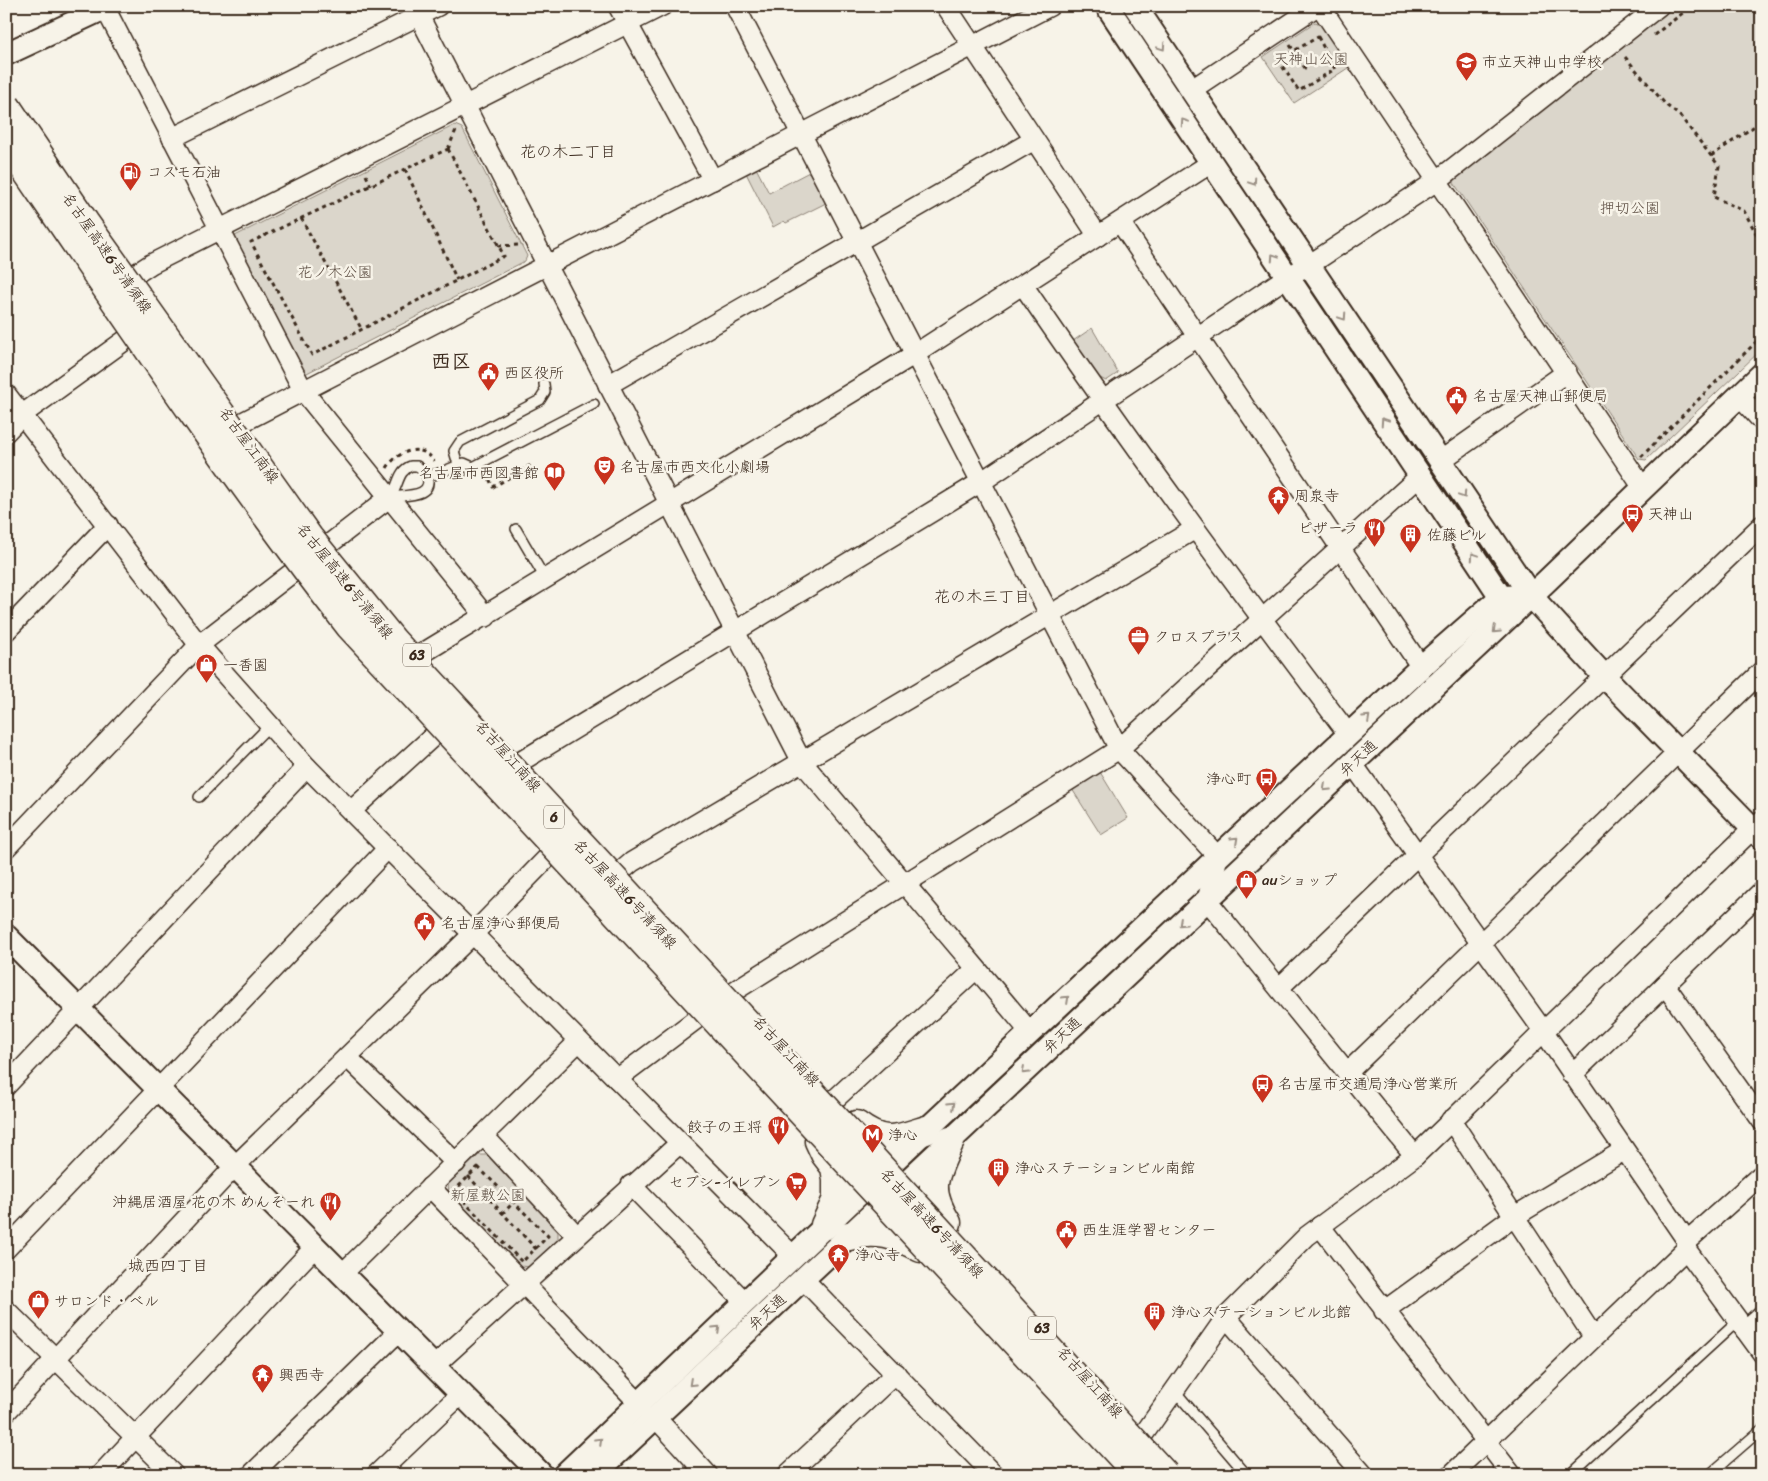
<svg xmlns="http://www.w3.org/2000/svg" width="1768" height="1481" font-family="Sriracha,'Klee One',sans-serif">
	<style>
		.green { fill: #dbd6cb; stroke: #8b8074 }
		.lines { fill: none; stroke-linecap: round; stroke-linejoin: round }
		.service-casing { stroke: #3b2a1e; stroke-width: 12 }
		.minor-casing { stroke: #3b2a1e; stroke-width: 22 }
		.tertiary-casing { stroke: #3b2a1e; stroke-width: 26 }
		.primary-casing { stroke: #3b2a1e; stroke-width: 31 }
		.path { stroke: #3b2a1e; stroke-width: 3; stroke-dasharray: 4 4; stroke-linecap: butt }
		.service { stroke: #f7f3e8; stroke-width: 9 }
		.minor { stroke: #f7f3e8; stroke-width: 19 }
		.tertiary { stroke: #f7f3e8; stroke-width: 22 }
		.primary { stroke: #f7f3e8; stroke-width: 28 }
		.motorway-bridge-casing { stroke: #3b2a1e; stroke-width: 31; stroke-linecap: butt }
		.motorway-bridge { stroke: #f7f3e8; stroke-width: 28 }
		.oneway { stroke: #998e83 }
		.labels { text-anchor: middle; dominant-baseline: central; stroke-width: 5; stroke-linejoin: round; paint-order: stroke }
		.shield { fill: #f7f3e8; stroke: #73665b; stroke-width: 1 }
		.shield-label { font-size: 14px; font-weight: bold; fill: #3b2a1e }
		.park-label { font-size: 15px; fill: #5b4c41; stroke: #f7f3e8 }
		.poi-label { font-size: 15px; fill: #3b2a1e; stroke: #f7f3e8; text-anchor: start }
		.street-label { font-size: 15px; fill: #3b2a1e; stroke: #f7f3e8 }
		.neighbourhood-label { font-size: 16px; fill: #3b2a1e; stroke: #f7f3e8 }
		.district-label { font-size: 20px; font-weight: bold; fill: #3b2a1e; stroke: #f7f3e8 }
	</style>
	<rect width="100%" height="100%" fill="#f7f3e8"/>
	<filter id="ink" filterUnits="userSpaceOnUse"><feTurbulence type="fractalNoise" baseFrequency=".02" numOctaves="2"/><feDisplacementMap in="SourceGraphic" scale="10" xChannelSelector="R" yChannelSelector="G"/><feConvolveMatrix kernelMatrix="1 2 1 2 8 2 1 2 1" color-interpolation-filters="sRGB"/></filter>
	<g filter="url(#ink)">
		<g class="green">
			<polygon points="1672,6 1762,6 1762,349 1646,460 1639,459 1454,183 1456,175"/>
			<polygon points="1315,22 1323,25 1351,66 1294,103 1263,57"/>
			<polygon points="455,125 462,128 527,256 525,261 303,375 232,243 235,236"/>
			<polygon points="755,166 769,193 811,171 828,202 786,223 784,221 773,227 745,171"/>
			<polygon points="1092,328 1118,373 1106,381 1098,377 1073,341"/>
			<polygon points="1100,772 1128,818 1101,835 1072,789"/>
			<polygon points="479,1155 487,1155 558,1232 558,1240 530,1267 520,1266 449,1192 448,1184"/>
		</g>
		<g class="lines">
			<defs>
				<g id="service">
					<path d="M411,466H417L426,473C436,498 406,495 390,497C399,487 397,471 411,466Z"/>
					<polyline points="426,473 434,475 464,463 473,467 594,404"/>
					<polyline points="461,474 454,451 460,442 540,400 545,392 544,384"/>
					<polyline points="516,529 546,580"/>
					<polyline points="199,797 270,725"/>
					<polyline points="1175,1391 1247,1475"/>
					<polyline points="1570,1475 1738,1321"/>
					<polyline points="1709,1475 1762,1429"/>
				</g>
				<g id="minor">
					<polyline points="104,6 304,392 486,617"/>
					<polyline points="414,6 802,762 1030,1032"/>
					<polyline points="618,6 713,180"/>
					<polyline points="735,6 1119,749 1218,857 1207,900 1415,1156"/>
					<polyline points="946,6 1098,236"/>
					<polyline points="1320,6 1643,488"/>
					<polyline points="1191,90 1317,6"/>
					<polyline points="172,138 438,6"/>
					<polyline points="1120,222 1421,667"/>
					<polyline points="131,277 151,264 662,6"/>
					<path d="M1023,285C1127,438 1237,587 1349,735"/>
					<polyline points="608,385 1034,140"/>
					<polyline points="6,394 199,645 307,767 793,1256"/>
					<polyline points="1739,396 1762,421"/>
					<polyline points="235,426 1050,6"/>
					<polyline points="6,432 23,414 131,336"/>
					<polyline points="1440,461 1567,372"/>
					<polyline points="6,631 108,525"/>
					<polyline points="418,656 915,354 1211,163"/>
					<polyline points="1352,763 1544,1032 1687,1241"/>
					<polyline points="515,765 981,482 1287,277 1309,265 1438,180 1659,6"/>
					<polyline points="351,811 439,731"/>
					<polyline points="6,848 199,645 390,497"/>
					<polyline points="618,874 632,862 1195,529"/>
					<polyline points="1665,985 1762,1121"/>
					<polyline points="1279,988 1762,525"/>
					<polyline points="347,1057 456,1163"/>
					<polyline points="1347,1073 1762,671"/>
					<polyline points="1572,1075 1762,891"/>
					<polyline points="617,1079 731,993 1119,749 1420,476"/>
					<polyline points="6,1086 307,767"/>
					<polyline points="833,1101 976,969"/>
					<polyline points="1451,1120 1593,1336"/>
					<polyline points="483,1135 576,1235"/>
					<polyline points="631,1185 745,1302"/>
					<polyline points="430,1187 639,1403"/>
					<polyline points="1320,1226 1512,1475"/>
					<polyline points="6,1249 388,848"/>
					<polyline points="1686,1249 1762,1353"/>
					<polyline points="342,1274 579,1041"/>
					<polyline points="803,1279 994,1475"/>
					<polyline points="6,1310 174,1475"/>
					<polyline points="1384,1311 1515,1216 1623,1151"/>
					<polyline points="1226,1317 1364,1475"/>
					<polyline points="1745,1330 1762,1315"/>
					<polyline points="434,1366 680,1143"/>
					<polyline points="6,1412 235,1166 473,934 552,853"/>
					<polyline points="655,1417 708,1475"/>
					<polyline points="1141,1438 1226,1317 1307,1236 1415,1156 1762,820"/>
					<polyline points="100,1475 315,1247"/>
					<polyline points="251,1475 399,1331"/>
					<polyline points="376,1475 461,1394"/>
					<polyline points="787,1475 896,1373"/>
					<polyline points="1451,1475 1686,1249 1687,1241 1762,1174"/>
				</g>
				<g id="tertiary">
					<polyline points="1107,6 1501,597"/>
					<polyline points="1135,6 1531,596 1604,676 1762,838"/>
					<polyline points="6,54 109,6"/>
					<polyline points="6,936 542,1475"/>
					<polyline points="564,1475 926,1130 1421,667 1501,597 1531,596"/>
					<polyline points="594,1475 1531,596 1762,374"/>
				</g>
				<g id="primary">
					<path d="M856,1125C884,1146 895,1140 926,1130"/>
					<polyline points="819,1141 825,1154 835,1167 837,1180 837,1199 825,1225"/>
					<path d="M947,1223C925,1188 934,1176 950,1141"/>
					<path d="M849,1236C877,1228 896,1235 921,1248"/>
				</g>
			</defs>
			<use href="#service" class="service-casing"/>
			<use href="#minor" class="minor-casing"/>
			<use href="#tertiary" class="tertiary-casing"/>
			<use href="#primary" class="primary-casing"/>
			<g class="path">
				<polyline points="1654,35 1692,6"/>
				<polygon points="1318,37 1335,69 1299,91 1278,60"/>
				<polyline points="1290,45 1305,68 1328,54"/>
				<polyline points="1625,57 1666,105 1680,116 1719,166 1714,197 1744,211 1762,244"/>
				<polygon points="448,149 504,256 312,355 251,242"/>
				<polyline points="448,149 456,130"/>
				<polyline points="1711,156 1762,121"/>
				<polyline points="405,169 457,280"/>
				<polyline points="366,175 371,186"/>
				<polyline points="301,218 362,330"/>
				<polyline points="498,246 519,245"/>
				<polyline points="1641,457 1762,336"/>
				<path d="M387,468C397,451 422,442 434,461"/>
				<polyline points="485,475 487,474 493,487 529,466 532,471"/>
				<polygon points="478,1167 548,1236 522,1262 454,1191"/>
				<polyline points="468,1176 537,1250"/>
				<polyline points="502,1214 516,1200"/>
				<polyline points="628,1468 634,1475"/>
			</g>
			<use href="#service" class="service"/>
			<use href="#minor" class="minor"/>
			<use href="#tertiary" class="tertiary"/>
			<use href="#primary" class="primary"/>
			<defs>
				<g id="motorway-bridge">
					<polyline points="6,106 85,223 309,538 393,641 1165,1475"/>
					<path d="M6,141C118,305 228,469 350,626L1139,1475"/>
				</g>
			</defs>
			<use href="#motorway-bridge" class="motorway-bridge-casing"/>
			<use href="#motorway-bridge" class="motorway-bridge"/>
		</g>
		<defs><path id="oneway-chevron" d="M-2-3.5L2.5 0L-2 3.5" fill="none" stroke-width="1.6" stroke-linecap="round" stroke-linejoin="round" transform="scale(1.25)"/></defs>
		<g class="oneway">
			<use href="#oneway-chevron" transform="translate(1162 47) rotate(56)"/>
			<use href="#oneway-chevron" transform="translate(1184 122) rotate(-124)"/>
			<use href="#oneway-chevron" transform="translate(1253 182) rotate(56)"/>
			<use href="#oneway-chevron" transform="translate(1274 257) rotate(-124)"/>
			<use href="#oneway-chevron" transform="translate(1343 317) rotate(56)"/>
			<use href="#oneway-chevron" transform="translate(1384 421) rotate(-124)"/>
			<use href="#oneway-chevron" transform="translate(1463 495) rotate(56)"/>
			<use href="#oneway-chevron" transform="translate(1474 556) rotate(-124)"/>
			<use href="#oneway-chevron" transform="translate(1496 630) rotate(137)"/>
			<use href="#oneway-chevron" transform="translate(1367 718) rotate(-43)"/>
			<use href="#oneway-chevron" transform="translate(1326 788) rotate(137)"/>
			<use href="#oneway-chevron" transform="translate(1235 840) rotate(-43)"/>
			<use href="#oneway-chevron" transform="translate(1182 923) rotate(137)"/>
			<use href="#oneway-chevron" transform="translate(1066 999) rotate(-43)"/>
			<use href="#oneway-chevron" transform="translate(1025 1071) rotate(137)"/>
			<use href="#oneway-chevron" transform="translate(952 1105) rotate(-43)"/>
			<use href="#oneway-chevron" transform="translate(717 1329) rotate(-44)"/>
			<use href="#oneway-chevron" transform="translate(692 1383) rotate(137)"/>
			<use href="#oneway-chevron" transform="translate(599 1441) rotate(-44)"/>
		</g>
	</g>
	<defs>
		<symbol id="school-pin" viewBox="-11 -11 22 30"><path d="M0 17L-7.5 6A9.5 9.5 0 1 1 7.5 6Z" fill="#c8321e" stroke="#f7f3e8"/><path d="M0-5L7-2L0 1L-7-2ZM-4 1L0 2.5L4 1V4Q0 6-4 4Z" fill="#fff"/></symbol>
		<symbol id="fuel-pin" viewBox="-11 -11 22 30"><path d="M0 17L-7.5 6A9.5 9.5 0 1 1 7.5 6Z" fill="#c8321e" stroke="#f7f3e8"/><path d="M-5.5-6h7V0h2V4h1.3V-2.5L3-4.5l.8-.8L6-3V5H2.5V1h-1V6h-7ZM-4.2-4.7v3.2H.2V-4.7Z" fill="#fff"/></symbol>
		<symbol id="civic-pin" viewBox="-11 -11 22 30"><path d="M0 17L-7.5 6A9.5 9.5 0 1 1 7.5 6Z" fill="#c8321e" stroke="#f7f3e8"/><path d="M-.6-6.5H3V-4.5H.6V-3L4-1V1h2V6H-6V1h2V-1L-.6-3ZM-1.2 2.5V6h2.4V2.5Z" fill="#fff"/></symbol>
		<symbol id="theatre-pin" viewBox="-11 -11 22 30"><path d="M0 17L-7.5 6A9.5 9.5 0 1 1 7.5 6Z" fill="#c8321e" stroke="#f7f3e8"/><path d="M-5-5.5Q0-4 5-5.5V0Q5 5 0 6Q-5 5-5 0ZM-3.3-2.5H-1v1.5H-3.3ZM1-2.5H3.3v1.5H1ZM-2.8 1Q0 5.5 2.8 1Z" fill="#fff"/></symbol>
		<symbol id="library-pin" viewBox="-11 -11 22 30"><path d="M0 17L-7.5 6A9.5 9.5 0 1 1 7.5 6Z" fill="#c8321e" stroke="#f7f3e8"/><path d="M-6-4Q-3-5.5-.7-3.5V5Q-3 3-6 4ZM6-4Q3-5.5 .7-3.5V5Q3 3 6 4Z" fill="#fff"/></symbol>
		<symbol id="temple-pin" viewBox="-11 -11 22 30"><path d="M0 17L-7.5 6A9.5 9.5 0 1 1 7.5 6Z" fill="#c8321e" stroke="#f7f3e8"/><path d="M0-6L5-2H3V0L6.5 2.5H4V6H1.5V3h-3V6H-4V2.5H-6.5L-3 0V-2H-5Z" fill="#fff"/></symbol>
		<symbol id="bus-pin" viewBox="-11 -11 22 30"><path d="M0 17L-7.5 6A9.5 9.5 0 1 1 7.5 6Z" fill="#c8321e" stroke="#f7f3e8"/><path d="M-5-6H5V4H4V6H2V4H-2V6H-4V4H-5ZM-3.5-4V0h7V-4ZM-3.5 1.2v1.5H-2V1.2ZM2 1.2v1.5H3.5V1.2Z" fill="#fff"/></symbol>
		<symbol id="restaurant-pin" viewBox="-11 -11 22 30"><path d="M0 17L-7.5 6A9.5 9.5 0 1 1 7.5 6Z" fill="#c8321e" stroke="#f7f3e8"/><path d="M-5-6h1v4h1v-4h1v4h1v-4h1v5L-1.5 .5V6h-2V.5L-5-1ZM5-6V6H3V1.5H1.5Q1.5-4 5-6Z" fill="#fff"/></symbol>
		<symbol id="building-pin" viewBox="-11 -11 22 30"><path d="M0 17L-7.5 6A9.5 9.5 0 1 1 7.5 6Z" fill="#c8321e" stroke="#f7f3e8"/><path d="M-4-6H4V6H1V3H-1V6H-4ZM-2.5-4.3h1.7v1.8h-1.7ZM.8-4.3h1.7v1.8H.8ZM-2.5-1h1.7V.8h-1.7ZM.8-1h1.7V.8H.8Z" fill="#fff"/></symbol>
		<symbol id="office-pin" viewBox="-11 -11 22 30"><path d="M0 17L-7.5 6A9.5 9.5 0 1 1 7.5 6Z" fill="#c8321e" stroke="#f7f3e8"/><path d="M-6-3h4V-5.5h4V-3h4V5H-6ZM-1-4.5V-3h2v-1.5ZM-6 0V1H6V0Z" fill="#fff"/></symbol>
		<symbol id="shop-pin" viewBox="-11 -11 22 30"><path d="M0 17L-7.5 6A9.5 9.5 0 1 1 7.5 6Z" fill="#c8321e" stroke="#f7f3e8"/><path d="M-5-2.5h2.3a2.7 3.5 0 0 1 5.4 0H5L5.5 6h-11ZM-1.5-2.5h3a1.5 2.3 0 0 0-3 0Z" fill="#fff"/></symbol>
		<symbol id="metro-pin" viewBox="-11 -11 22 30"><path d="M0 17L-7.5 6A9.5 9.5 0 1 1 7.5 6Z" fill="#c8321e" stroke="#f7f3e8"/><path d="M-5.5 5V-5H-3L0 0L3-5H5.5V5H3V-.5L0 4L-3-.5V5Z" fill="#fff"/></symbol>
		<symbol id="supermarket-pin" viewBox="-11 -11 22 30"><path d="M0 17L-7.5 6A9.5 9.5 0 1 1 7.5 6Z" fill="#c8321e" stroke="#f7f3e8"/><path d="M-6-5.5h2.5l.6 2H6L4.5 2H-2.5L-4.4-4H-6ZM-1.5 3.2a1.3 1.3 0 1 0 .1 0ZM3 3.2a1.3 1.3 0 1 0 .1 0Z" fill="#fff"/></symbol>
	</defs>
	<g fill-rule="evenodd">
		<use href="#school-pin" x="1454" y="50" width="25" height="34"/>
		<use href="#fuel-pin" x="118" y="160" width="25" height="34"/>
		<use href="#civic-pin" x="476" y="360" width="25" height="34"/>
		<use href="#civic-pin" x="1444" y="384" width="25" height="34"/>
		<use href="#theatre-pin" x="592" y="454" width="25" height="34"/>
		<use href="#library-pin" x="542" y="460" width="25" height="34"/>
		<use href="#temple-pin" x="1266" y="484" width="25" height="34"/>
		<use href="#bus-pin" x="1620" y="502" width="25" height="34"/>
		<use href="#restaurant-pin" x="1362" y="516" width="25" height="34"/>
		<use href="#building-pin" x="1398" y="522" width="25" height="34"/>
		<use href="#office-pin" x="1126" y="624" width="25" height="34"/>
		<use href="#shop-pin" x="194" y="652" width="25" height="34"/>
		<use href="#bus-pin" x="1254" y="766" width="25" height="34"/>
		<use href="#shop-pin" x="1234" y="868" width="25" height="34"/>
		<use href="#civic-pin" x="412" y="910" width="25" height="34"/>
		<use href="#bus-pin" x="1250" y="1072" width="25" height="34"/>
		<use href="#restaurant-pin" x="766" y="1114" width="25" height="34"/>
		<use href="#metro-pin" x="860" y="1122" width="25" height="34"/>
		<use href="#building-pin" x="986" y="1156" width="25" height="34"/>
		<use href="#supermarket-pin" x="784" y="1170" width="25" height="34"/>
		<use href="#restaurant-pin" x="318" y="1190" width="25" height="34"/>
		<use href="#civic-pin" x="1054" y="1218" width="25" height="34"/>
		<use href="#temple-pin" x="826" y="1242" width="25" height="34"/>
		<use href="#shop-pin" x="26" y="1288" width="25" height="34"/>
		<use href="#building-pin" x="1142" y="1300" width="25" height="34"/>
		<use href="#temple-pin" x="250" y="1362" width="25" height="34"/>
	</g>
	<g class="labels">
		<g class="shield">
			<rect x="403" y="643.5" width="28" height="23" rx="4"/>
			<rect x="544" y="805.5" width="20" height="23" rx="4"/>
			<rect x="1028" y="1316.5" width="28" height="23" rx="4"/>
		</g>
		<g class="shield-label">
			<text x="417" y="655">63</text>
			<text x="554" y="817">6</text>
			<text x="1042" y="1328">63</text>
		</g>
		<g class="park-label">
			<text x="1311" y="59">天神山公園</text>
			<text x="1630" y="208">押切公園</text>
			<text x="335" y="272">花ノ木公園</text>
			<text x="488" y="1195">新屋敷公園</text>
		</g>
		<g class="poi-label">
			<text x="1482" y="62">市立天神山中学校</text>
			<text x="147" y="172">コスモ石油</text>
			<text x="504" y="373">西区役所</text>
			<text x="1473" y="396">名古屋天神山郵便局</text>
			<text x="620" y="467">名古屋市西文化小劇場</text>
			<text x="539" y="473" text-anchor="end">名古屋市西図書館</text>
			<text x="1294" y="496">周泉寺</text>
			<text x="1648" y="514">天神山</text>
			<text x="1358" y="528" text-anchor="end">ピザーラ</text>
			<text x="1427" y="535">佐藤ビル</text>
			<text x="1154" y="637">クロスプラス</text>
			<text x="223" y="665">一香園</text>
			<text x="1251" y="779" text-anchor="end">浄心町</text>
			<text x="1262" y="880">auショップ</text>
			<text x="441" y="923">名古屋浄心郵便局</text>
			<text x="1278" y="1084">名古屋市交通局浄心営業所</text>
			<text x="762" y="1127" text-anchor="end">餃子の王将</text>
			<text x="888" y="1135">浄心</text>
			<text x="1015" y="1168">浄心ステーションビル南館</text>
			<text x="781" y="1182" text-anchor="end">セブン-イレブン</text>
			<text x="315" y="1202" text-anchor="end">沖縄居酒屋 花の木 めんそーれ</text>
			<text x="1082" y="1230">西生涯学習センター</text>
			<text x="855" y="1255">浄心寺</text>
			<text x="54" y="1301">サロンド・ベル</text>
			<text x="1171" y="1312">浄心ステーションビル北館</text>
			<text x="279" y="1375">興西寺</text>
		</g>
		<g class="street-label">
			<text transform="translate(107 253) rotate(55)">名古屋高速6号清須線</text>
			<text transform="translate(249 445) rotate(54)">名古屋江南線</text>
			<text transform="translate(345 581) rotate(51)">名古屋高速6号清須線</text>
			<text transform="translate(508 756) rotate(48)">名古屋江南線</text>
			<text transform="translate(1358 758) rotate(-43)">弁天通</text>
			<text transform="translate(625 894) rotate(47)">名古屋高速6号清須線</text>
			<text transform="translate(1062 1035) rotate(-43)">弁天通</text>
			<text transform="translate(786 1051) rotate(47)">名古屋江南線</text>
			<text transform="translate(932 1223) rotate(47)">名古屋高速6号清須線</text>
			<text transform="translate(767 1312) rotate(-43)">弁天通</text>
			<text transform="translate(1090 1382) rotate(48)">名古屋江南線</text>
		</g>
		<g class="neighbourhood-label">
			<text x="568" y="151">花の木二丁目</text>
			<text x="982" y="596">花の木三丁目</text>
			<text x="168" y="1265">城西四丁目</text>
		</g>
		<g class="district-label">
			<text x="451" y="361">西区</text>
		</g>
	</g>
	<rect width="1768" height="1481" fill="none" stroke="#f7f3e8" stroke-width="25"/>
	<rect x="12" y="12" width="1743" height="1456" fill="none" stroke="#3b2a1e" stroke-width="2" filter="url(#ink)"/>
</svg>
